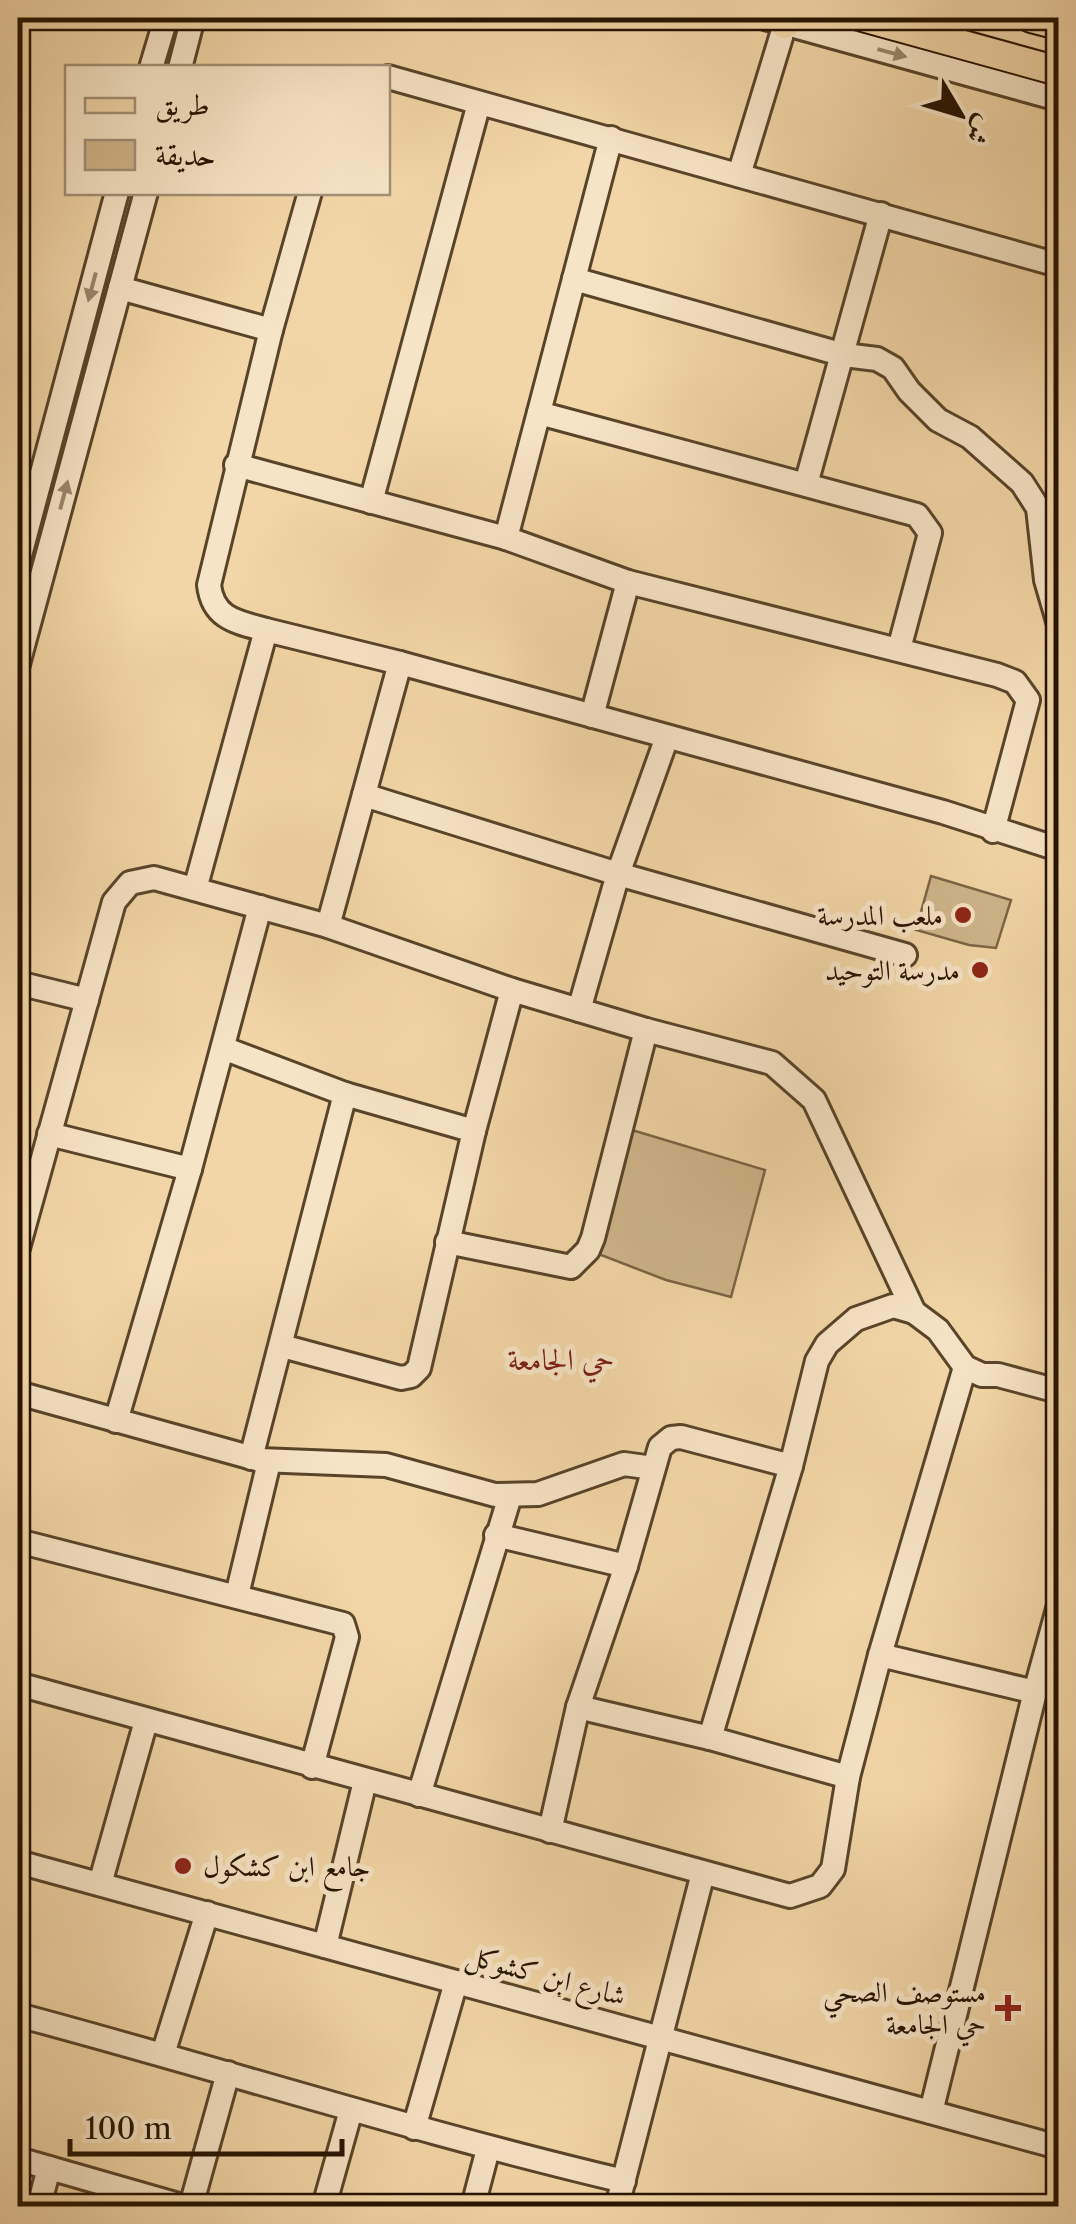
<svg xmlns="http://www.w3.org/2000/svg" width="1076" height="2224" font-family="'Libre Caslon Text',Amiri,serif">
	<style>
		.green { fill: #d0b58b; stroke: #7b6446; stroke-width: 2.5 }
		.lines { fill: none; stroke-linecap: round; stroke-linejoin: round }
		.minor-casing { stroke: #59442a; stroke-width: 28 }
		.major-casing { stroke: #261301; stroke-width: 32 }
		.minor { stroke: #f7e4c6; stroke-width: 22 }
		.major { stroke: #f3d6a7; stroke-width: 28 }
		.oneway { fill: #99866d }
		.poi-dot { fill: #8f2418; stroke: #f7e4c6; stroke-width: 4 }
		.labels { text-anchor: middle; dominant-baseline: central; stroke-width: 10; stroke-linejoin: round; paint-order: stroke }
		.poi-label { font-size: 28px; fill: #261301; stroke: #f7e4c6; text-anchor: end }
		.street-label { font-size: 28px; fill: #261301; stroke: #f7e4c6 }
		.neighbourhood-label { font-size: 30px; fill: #7a1f14; stroke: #f7e4c6 }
	</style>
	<rect width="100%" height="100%" fill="#f3d6a7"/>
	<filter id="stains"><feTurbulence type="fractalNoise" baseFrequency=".002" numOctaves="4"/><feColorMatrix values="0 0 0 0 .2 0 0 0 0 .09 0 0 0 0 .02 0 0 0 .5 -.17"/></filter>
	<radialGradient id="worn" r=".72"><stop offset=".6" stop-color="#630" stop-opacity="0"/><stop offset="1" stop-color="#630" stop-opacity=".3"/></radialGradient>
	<g class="green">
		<polygon points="931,876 1011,900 996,948 969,945 916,930"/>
		<polygon points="622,1127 765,1170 731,1297 666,1280 588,1250"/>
	</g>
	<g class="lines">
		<defs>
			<g id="minor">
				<polyline points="765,18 1058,99"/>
				<polyline points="151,68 166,18"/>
				<polyline points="180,68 193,18"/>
				<polyline points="388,77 1058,265"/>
				<polyline points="739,175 785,24"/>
				<polyline points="574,279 844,355 877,359 893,368 909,391 938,420 970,437 1022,483 1038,508 1046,580 1058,621"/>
				<polyline points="120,288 271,330"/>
				<polyline points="539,413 917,515 930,533 899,649"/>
				<polyline points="236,465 506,538 628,582 997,675 1015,682 1028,700 993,831"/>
				<polyline points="806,484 881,214"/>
				<polyline points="371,502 479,103"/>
				<polyline points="506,538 611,138"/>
				<polyline points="18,563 117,192"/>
				<polyline points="266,630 400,663 943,812 1058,849"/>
				<polyline points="18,664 146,192"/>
				<polyline points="592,716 628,582"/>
				<polyline points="364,795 618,874 905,955"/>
				<path d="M195,889L266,630C237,622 213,619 209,585L271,330L310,192"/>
				<polyline points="328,926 400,663"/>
				<polyline points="18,983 87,1000"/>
				<polyline points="579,1010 618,874 667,737"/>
				<polyline points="223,1048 345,1094 474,1131"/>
				<polyline points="49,1134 190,1169"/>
				<polyline points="447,1242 571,1267 588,1250 593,1238 646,1030"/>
				<polyline points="18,1248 114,902 130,883 154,878 328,926 512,990 646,1030 772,1063 814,1100 914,1312 938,1330 965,1367 982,1375 998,1375 1058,1391"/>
				<polyline points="282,1346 401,1378 411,1376 419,1368 474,1131 512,990"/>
				<polyline points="18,1393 260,1460 386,1465 495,1495 538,1494 624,1464 653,1468"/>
				<polyline points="116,1421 190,1169 260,907"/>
				<polyline points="251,1458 345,1094"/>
				<polyline points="496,1535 626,1566"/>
				<polyline points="18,1541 343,1624 347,1637 312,1767"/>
				<polyline points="237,1595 269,1462"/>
				<polyline points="880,1655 1035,1692"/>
				<polyline points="18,1684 790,1896 820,1886 833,1869 848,1777 880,1655 965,1367"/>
				<polyline points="578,1707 710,1738 848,1777"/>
				<polyline points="710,1738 791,1466 817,1361 827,1344 856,1319 893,1306 914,1312"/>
				<polyline points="419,1795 510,1496"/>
				<polyline points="550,1831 578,1707 626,1566 660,1447 671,1438 681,1437 791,1466"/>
				<polyline points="18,1862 1058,2147"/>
				<polyline points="100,1884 146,1721"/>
				<polyline points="325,1946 365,1781"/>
				<path d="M18,2015C220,2069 420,2133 624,2181"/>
				<polyline points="163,2054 207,1913"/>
				<polyline points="931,2112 1035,1692 1058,1609"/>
				<polyline points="414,2128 456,1982"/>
				<polyline points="18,2159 182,2206"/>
				<polyline points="39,2206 49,2168"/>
				<polyline points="191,2206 228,2073"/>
				<polyline points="324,2206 351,2110"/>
				<polyline points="473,2206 488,2149"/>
				<polyline points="617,2206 703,1873"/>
				<polyline points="1057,2206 1058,2201"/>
			</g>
			<g id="major">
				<polyline points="866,18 1058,71"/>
				<polyline points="1031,18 1058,25"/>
				<polyline points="785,24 789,18"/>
			</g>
		</defs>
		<use href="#minor" class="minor-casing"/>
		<use href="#major" class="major-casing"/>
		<use href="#minor" class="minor"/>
		<use href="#major" class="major"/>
	</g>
	<defs><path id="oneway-solid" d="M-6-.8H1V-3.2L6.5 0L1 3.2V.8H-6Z" transform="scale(2.5)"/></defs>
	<g class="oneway">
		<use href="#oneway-solid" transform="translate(892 53) rotate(15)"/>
		<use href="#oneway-solid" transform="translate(92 287) rotate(105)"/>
		<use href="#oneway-solid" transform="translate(64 495) rotate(-75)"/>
	</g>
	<g class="poi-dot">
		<circle cx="963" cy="915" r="10"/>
		<circle cx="980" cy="970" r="10"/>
		<circle cx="183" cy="1866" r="10"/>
		<path d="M1003 1993h10v10h10v10h-10v10h-10v-10h-10v-10h10z"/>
	</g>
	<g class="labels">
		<g class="poi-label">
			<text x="943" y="915">ملعب المدرسة</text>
			<text x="960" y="970">مدرسة التوحيد</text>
			<text x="203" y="1866" text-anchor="start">جامع ابن كشكول</text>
			<text x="986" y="1992">مستوصف الصحي<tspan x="986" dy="32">حي الجامعة</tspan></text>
		</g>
		<g class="street-label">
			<text transform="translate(546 1975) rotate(15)">شارع ابن كشوكل</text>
		</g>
		<g class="neighbourhood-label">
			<text x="561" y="1359">حي الجامعة</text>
		</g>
	</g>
	<rect width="1076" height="2224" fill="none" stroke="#f3d6a7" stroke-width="60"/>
	<rect x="20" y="20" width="1036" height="2184" fill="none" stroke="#261301" stroke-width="5"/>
	<rect x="30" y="30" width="1016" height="2164" fill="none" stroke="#261301" stroke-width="2.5"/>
	<rect x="65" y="65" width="325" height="130" fill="#f7e4c6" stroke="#a39077" stroke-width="2.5"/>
	<rect x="85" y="98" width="50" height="15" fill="#f3d6a7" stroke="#a39077" stroke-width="2.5"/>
	<text x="155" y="115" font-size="30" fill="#261301">طريق</text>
	<rect x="85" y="140" width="50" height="30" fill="#d0b58b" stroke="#a39077" stroke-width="2.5"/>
	<text x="155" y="165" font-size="30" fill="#261301">حديقة</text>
	<g transform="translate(961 115) rotate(128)" stroke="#f7e4c6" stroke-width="8" paint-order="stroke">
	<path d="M0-8L18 38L0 25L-18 38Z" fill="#261301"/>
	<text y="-15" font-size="28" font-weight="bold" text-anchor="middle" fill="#261301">ش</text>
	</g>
	<path d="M70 2139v15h272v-15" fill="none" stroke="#261301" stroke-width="5"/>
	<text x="85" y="2139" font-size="30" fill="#261301" stroke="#f7e4c6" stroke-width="8" paint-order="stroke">100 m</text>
	<rect width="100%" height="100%" filter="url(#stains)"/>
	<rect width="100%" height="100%" fill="url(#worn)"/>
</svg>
